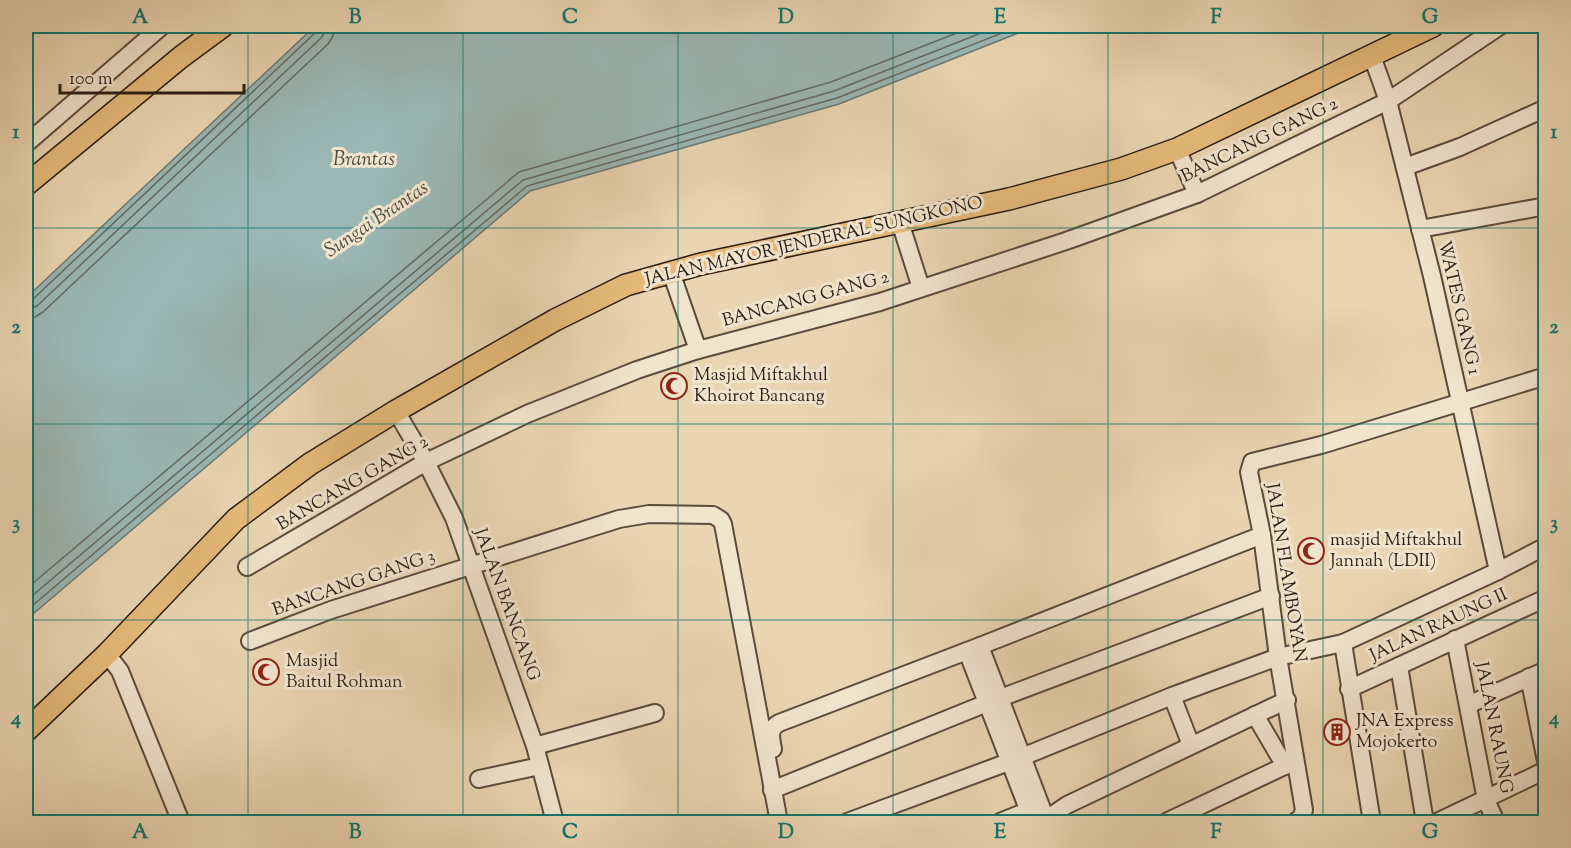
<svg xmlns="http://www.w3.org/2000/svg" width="1571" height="848" font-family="'Sorts Mill Goudy',serif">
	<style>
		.water { fill: #9ab7b4; stroke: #6d7974; stroke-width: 1.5 }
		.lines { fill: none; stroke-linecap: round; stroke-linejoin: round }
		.shore { stroke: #626a64; stroke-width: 1.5 }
		.minor-casing { stroke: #5a4b3c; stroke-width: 20 }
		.major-casing { stroke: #2a1d14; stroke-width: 24 }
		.minor { stroke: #f1e4cd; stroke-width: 16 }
		.major { stroke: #e5ba79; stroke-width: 21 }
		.grid { fill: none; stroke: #0f766e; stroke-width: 1.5; stroke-opacity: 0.55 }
		.labels { text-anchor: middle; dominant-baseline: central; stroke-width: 6; stroke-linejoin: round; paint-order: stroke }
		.street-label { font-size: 18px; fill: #2a1d14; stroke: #f1e4cd }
		.poi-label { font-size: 18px; fill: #2a1d14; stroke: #f1e4cd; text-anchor: start }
		.water-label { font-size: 20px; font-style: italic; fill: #4c4b44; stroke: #f1e4cd }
		.neatline { fill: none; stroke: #0f766e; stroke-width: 2 }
		.grid-label { font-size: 20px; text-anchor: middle; font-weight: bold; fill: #0f766e }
	</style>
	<rect width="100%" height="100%" fill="#ead5b2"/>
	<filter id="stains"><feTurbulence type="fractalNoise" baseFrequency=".00333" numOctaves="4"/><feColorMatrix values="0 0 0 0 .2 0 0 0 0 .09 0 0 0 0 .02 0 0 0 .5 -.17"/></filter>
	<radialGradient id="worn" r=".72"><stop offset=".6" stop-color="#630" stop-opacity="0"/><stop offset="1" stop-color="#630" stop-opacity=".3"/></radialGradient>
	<polygon class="water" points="315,26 1036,26 839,104 530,191 26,620 26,298"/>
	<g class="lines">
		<g class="shore">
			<polyline points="26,302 32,300 316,32 318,26"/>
			<polyline points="26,310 37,306 321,38 325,32 326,26"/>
			<polyline points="26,319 35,317 43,312 328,44 333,36 335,26"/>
			<polyline points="26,589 519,172 831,82 975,26"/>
			<polyline points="26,601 523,180 834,91 999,26"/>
			<polyline points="26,611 527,186 837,98 1020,26"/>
		</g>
		<defs>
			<g id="minor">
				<polyline points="1372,56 1388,101 1432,276 1498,571"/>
				<polyline points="26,144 162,26"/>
				<polyline points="1177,149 1197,194"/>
				<polyline points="1405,167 1460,147 1546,108"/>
				<polyline points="900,222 921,288"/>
				<polyline points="1420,229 1546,206"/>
				<polyline points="671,272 698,350"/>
				<polyline points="396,411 426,462 454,518 535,746 555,822"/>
				<polyline points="247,567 426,462 527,414 637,370 698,350 880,302 1066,241 1197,194 1388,101 1500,26"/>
				<polyline points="1455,639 1486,800 1496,822"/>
				<polyline points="250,641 331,610 619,519 649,514 713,515 721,520 723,524 779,822"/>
				<polyline points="1343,643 1372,822"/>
				<polyline points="980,646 1047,822"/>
				<polyline points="967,651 1033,822"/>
				<polyline points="107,654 120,671 181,822"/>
				<polyline points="1399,666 1425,822"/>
				<polyline points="1529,677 1546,761"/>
				<polyline points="1349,689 1546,598"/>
				<polyline points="1172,696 1191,745"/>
				<polyline points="1468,705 1546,670"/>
				<polyline points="1255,715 1285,766"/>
				<polyline points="535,746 655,713"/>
				<path d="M773,749C771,738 768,729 779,723L980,646L1262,535"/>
				<polyline points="479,779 540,766"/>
				<polyline points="772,790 987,703 1271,596"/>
				<polyline points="847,822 1022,757 1172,696 1278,657 1343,643 1498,571 1546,546"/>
				<polyline points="1000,822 1037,807"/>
				<polyline points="1042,822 1067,805 1287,700"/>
				<polyline points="1166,822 1295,761"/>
				<polyline points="1295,822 1301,818 1304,810 1278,657 1262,535 1249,472 1252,462 1321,445 1546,376"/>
				<polyline points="1437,822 1546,770"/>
			</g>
			<g id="major">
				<polyline points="26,185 181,57 223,26"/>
				<polyline points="26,731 107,654 236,519 310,464 396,411 555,320 626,285 701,264 1009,199 1121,169 1177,149 1433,26"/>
			</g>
		</defs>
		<use href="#minor" class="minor-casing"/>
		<use href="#major" class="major-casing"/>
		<use href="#minor" class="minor"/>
		<use href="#major" class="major"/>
	</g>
	<path class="grid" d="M248,26V822M463,26V822M678,26V822M893,26V822M1108,26V822M1323,26V822M26,228H1546M26,424H1546M26,620H1546"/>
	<defs>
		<symbol id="mosque-ring" viewBox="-11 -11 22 22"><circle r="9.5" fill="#f1e4cd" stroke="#8f2418" stroke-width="1.5"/><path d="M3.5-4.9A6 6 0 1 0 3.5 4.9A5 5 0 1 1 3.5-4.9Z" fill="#8f2418"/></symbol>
		<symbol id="building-ring" viewBox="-11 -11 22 22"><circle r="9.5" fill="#f1e4cd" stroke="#8f2418" stroke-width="1.5"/><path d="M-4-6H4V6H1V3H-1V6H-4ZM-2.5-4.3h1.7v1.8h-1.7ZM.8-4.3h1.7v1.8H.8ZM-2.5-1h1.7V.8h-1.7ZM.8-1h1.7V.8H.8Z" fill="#8f2418"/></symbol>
	</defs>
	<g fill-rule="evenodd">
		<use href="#mosque-ring" x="659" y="371" width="30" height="30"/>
		<use href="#mosque-ring" x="1296" y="536" width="30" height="30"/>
		<use href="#mosque-ring" x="251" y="657" width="30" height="30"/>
		<use href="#building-ring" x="1322" y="717" width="30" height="30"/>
	</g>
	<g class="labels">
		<g class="street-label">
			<text transform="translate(1260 141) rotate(-26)">BANCANG GANG 2</text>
			<text transform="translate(814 242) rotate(-13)">JALAN MAYOR JENDERAL SUNGKONO</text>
			<text transform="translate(806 300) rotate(-15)">BANCANG GANG 2</text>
			<text transform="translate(1458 308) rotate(77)">WATES GANG 1</text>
			<text transform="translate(353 484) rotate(-30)">BANCANG GANG 2</text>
			<text transform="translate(1285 573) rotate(81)">JALAN FLAMBOYAN</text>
			<text transform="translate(354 584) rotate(-19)">BANCANG GANG 3</text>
			<text transform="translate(506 605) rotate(70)">JALAN BANCANG</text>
			<text transform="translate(1439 626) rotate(-25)">JALAN RAUNG II</text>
			<text transform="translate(1493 728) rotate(79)">JALAN RAUNG</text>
		</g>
		<g class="poi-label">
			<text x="694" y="376">Masjid Miftakhul<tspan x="694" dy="21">Khoirot Bancang</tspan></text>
			<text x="1330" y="541">masjid Miftakhul<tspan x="1330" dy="21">Jannah (LDII)</tspan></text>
			<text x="286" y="662">Masjid<tspan x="286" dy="21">Baitul Rohman</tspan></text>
			<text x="1356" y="722">JNA Express<tspan x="1356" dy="21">Mojokerto</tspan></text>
		</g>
		<g class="water-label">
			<text x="364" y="160">Brantas</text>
			<text transform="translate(377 220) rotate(-34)">Sungai Brantas</text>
		</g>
	</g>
	<rect width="1571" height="848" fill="none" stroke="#ead5b2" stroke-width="66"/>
	<path d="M60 84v9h184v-9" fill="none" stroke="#2a1d14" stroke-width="3"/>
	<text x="69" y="84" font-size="18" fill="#2a1d14" stroke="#f1e4cd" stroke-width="4.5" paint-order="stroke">100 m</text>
	<rect x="33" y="33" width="1505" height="782" class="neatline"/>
	<g class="grid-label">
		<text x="140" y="23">A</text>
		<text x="355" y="23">B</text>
		<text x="570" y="23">C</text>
		<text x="786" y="23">D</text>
		<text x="1000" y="23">E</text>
		<text x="1216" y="23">F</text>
		<text x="1430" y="23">G</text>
		<text x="16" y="138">1</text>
		<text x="1554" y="138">1</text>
		<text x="16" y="333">2</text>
		<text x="1554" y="333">2</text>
		<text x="16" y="529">3</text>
		<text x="1554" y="529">3</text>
		<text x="16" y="724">4</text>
		<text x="1554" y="724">4</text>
		<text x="140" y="838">A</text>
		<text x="355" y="838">B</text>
		<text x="570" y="838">C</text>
		<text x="786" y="838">D</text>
		<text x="1000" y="838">E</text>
		<text x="1216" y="838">F</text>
		<text x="1430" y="838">G</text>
	</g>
	<rect width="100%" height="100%" filter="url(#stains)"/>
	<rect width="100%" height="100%" fill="url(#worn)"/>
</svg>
